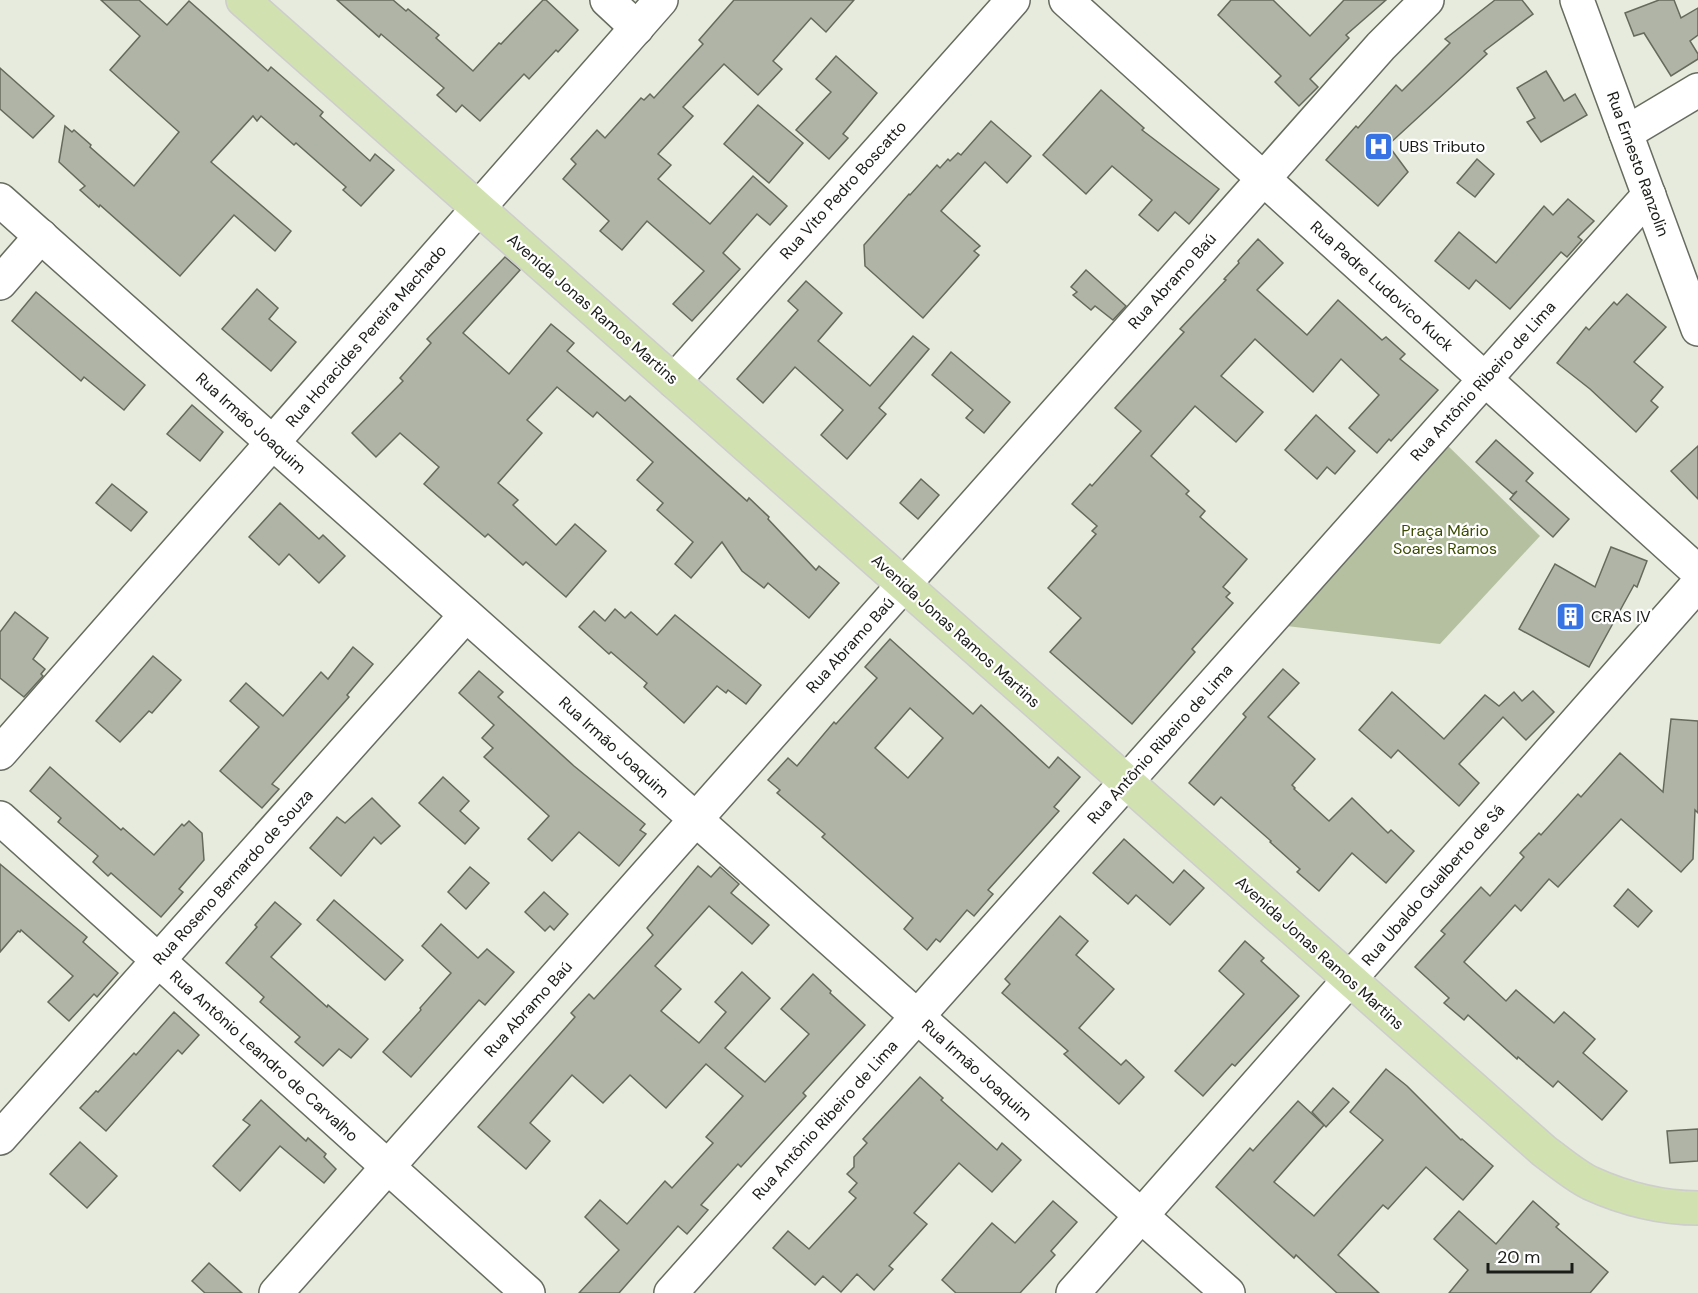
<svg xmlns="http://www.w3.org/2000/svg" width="1698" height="1293" font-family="'DM Sans',sans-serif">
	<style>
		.green { fill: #b5c0a1 }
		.building { fill: #afb4a7; stroke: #656a5d; stroke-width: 1.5; fill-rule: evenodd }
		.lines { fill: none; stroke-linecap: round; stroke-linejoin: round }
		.minor-casing { stroke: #676c60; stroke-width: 36 }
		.major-casing { stroke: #cdcdcc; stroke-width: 36 }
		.minor { stroke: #fff; stroke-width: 33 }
		.major { stroke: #d1e1b0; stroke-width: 33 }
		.labels { text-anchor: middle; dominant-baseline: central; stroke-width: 4.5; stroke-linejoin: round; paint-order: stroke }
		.poi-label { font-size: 16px; fill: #1a1c17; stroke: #fff; text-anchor: start }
		.street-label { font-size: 16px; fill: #1a1c17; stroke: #fff }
		.park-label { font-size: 16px; fill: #3a4b01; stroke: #fff }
	</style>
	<rect width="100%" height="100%" fill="#e6ebdd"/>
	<polygon class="green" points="1442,440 1540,536 1440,644 1278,625"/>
	<g class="building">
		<polygon points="101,0 139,0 167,25 189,1 268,71 271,67 323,112 320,116 370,161 375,154 394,170 361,206 343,190 346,187 296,143 294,145 261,116 257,121 253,116 211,162 291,231 275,251 234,215 180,276 100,205 99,207 80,190 85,186 59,162 65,126 72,132 74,130 91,145 90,147 134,186 179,132 110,70 140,36"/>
		<polygon points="337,0 393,0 406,11 408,9 439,35 436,38 473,71 499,43 501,44 543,0 546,0 578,30 558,52 556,50 529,79 524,74 480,121 462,105 456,112 437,95 444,88 381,34 379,37"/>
		<polygon points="734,0 854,0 826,32 811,18 773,61 782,69 758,95 724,64 683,107 693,116 658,154 671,165 658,179 710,224 753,176 787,206 770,225 757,214 723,253 740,269 692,321 673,304 704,271 647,221 622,250 600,231 609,221 563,179 576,164 571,159 597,130 605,138 641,98 644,100 650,94 654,98 703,44 699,40"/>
		<polygon points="1231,0 1273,0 1310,36 1344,0 1386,0 1346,35 1349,38 1310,79 1318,87 1299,106 1275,82 1281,76 1218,15"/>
		<polygon points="1495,0 1522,0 1533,14 1484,51 1487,54 1388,145 1408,172 1378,206 1326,160 1356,126 1358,128 1396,85 1402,91 1450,43 1445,39"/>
		<polygon points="1659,0 1674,0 1681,18 1698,8 1698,35 1690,41 1698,54 1698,59 1671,76 1644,33 1634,36 1625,13"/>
		<polygon points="836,56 877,93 843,134 848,138 829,159 796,130 831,92 816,79"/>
		<polygon points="0,68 54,116 33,138 0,109"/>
		<polygon points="1546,71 1564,101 1575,94 1587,115 1541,142 1527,122 1535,118 1517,88"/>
		<polygon points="1101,90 1144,128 1142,130 1219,189 1189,224 1175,212 1158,231 1139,215 1152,200 1112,166 1086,194 1043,155"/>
		<polygon points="758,105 803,143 769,183 724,144"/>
		<polygon points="991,121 1031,156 1007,183 985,162 941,211 980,246 974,251 979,255 923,318 865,266 864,245 909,194 910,195 937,165 940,168 948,159 950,161 958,153 961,155"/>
		<polygon points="1477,159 1494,174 1475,197 1457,183"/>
		<polygon points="1568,199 1594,221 1578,237 1582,240 1567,257 1561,252 1510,309 1476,280 1469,289 1435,261 1459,232 1496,263 1544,206 1553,215"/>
		<polygon points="1258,239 1283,263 1257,290 1307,335 1338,300 1382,340 1386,337 1405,354 1400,359 1438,390 1391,441 1389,439 1377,453 1349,428 1379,395 1341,359 1313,392 1255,339 1221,376 1263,412 1236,442 1195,406 1151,456 1189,491 1186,494 1205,511 1200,517 1247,559 1223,587 1230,593 1226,597 1233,603 1192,649 1195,652 1132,724 1050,652 1081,618 1048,588 1096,534 1092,531 1097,526 1072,504 1090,484 1092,486 1141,431 1115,408 1184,332 1180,329 1226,280 1224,279 1239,263 1238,261"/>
		<polygon points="505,257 520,270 463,333 509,374 551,324 574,343 567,351 625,401 630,396 747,501 749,498 769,517 768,519 816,570 819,566 839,583 809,618 768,583 764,588 742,571 722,542 691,578 675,564 693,542 657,510 663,503 637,480 653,462 597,412 593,417 557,387 527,420 542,433 498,483 518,500 513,505 556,545 575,524 606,551 566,597 526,562 523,565 488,534 485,537 424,484 439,467 400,433 376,457 352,433 403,381 400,378 431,343 427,339"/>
		<polygon points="1086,270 1126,306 1113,320 1095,306 1091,310 1073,295 1077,292 1071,287"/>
		<polygon points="806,281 842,313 818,341 870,386 913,336 929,349 879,408 886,414 847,459 821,435 843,410 795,367 763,403 737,379 798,310 788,301"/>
		<polygon points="257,289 278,308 269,319 296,342 271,371 222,329"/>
		<polygon points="36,292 145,385 124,410 84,377 81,381 12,321"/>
		<polygon points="1627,294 1666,327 1634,362 1663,387 1651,401 1658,407 1636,432 1590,389 1557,363 1586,327 1589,330 1614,302 1617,305"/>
		<polygon points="951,352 1010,402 984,433 966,418 973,410 932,375"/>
		<polygon points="192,405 223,432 200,461 167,434"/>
		<polygon points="1316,415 1355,451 1335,474 1327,467 1317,479 1285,450"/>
		<polygon points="1496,440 1533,473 1526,481 1569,519 1553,537 1510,499 1517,491 1513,494 1476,462"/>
		<polygon points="1698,446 1698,499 1671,471"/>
		<polygon points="921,479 939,495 918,519 900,503"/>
		<polygon points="112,484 147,512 131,531 96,503"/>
		<polygon points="280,503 319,539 323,535 345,556 319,583 289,554 279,565 249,537"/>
		<polygon points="1611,547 1647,561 1637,587 1634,585 1589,667 1519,629 1555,564 1595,587"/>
		<polygon points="615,609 625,618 631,612 657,635 675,615 761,685 746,704 728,690 726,693 717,686 684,723 644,687 647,683 611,652 609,654 579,627 594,611 605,621"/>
		<polygon points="15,612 48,638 33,659 45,669 41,674 43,676 24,697 0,678 0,632"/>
		<path d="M890,639L973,714L981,705L1049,768L1058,757L1080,777L1054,807L1059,811L988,890L993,894L974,916L967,910L940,942L936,939L927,950L904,929L913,918L822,837L825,834L777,793L780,790L768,780L788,758L797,766L834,722L836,724L877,678L865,667ZM910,708L943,738L908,778L875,748Z"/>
		<polygon points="353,647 373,664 347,695 349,697 272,784 279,789 262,808 220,771 259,727 230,701 246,683 283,716 321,672 328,679"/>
		<polygon points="153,656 181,680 152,713 149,711 120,742 96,721"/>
		<polygon points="1283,669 1299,683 1268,717 1315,759 1292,785 1295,788 1294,789 1329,821 1352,798 1388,833 1391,830 1414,851 1386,883 1352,853 1319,891 1297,872 1300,869 1270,842 1271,841 1221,797 1214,805 1189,783 1246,717 1243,714"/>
		<polygon points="479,671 503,692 498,697 574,766 645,824 640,830 646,834 619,866 579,832 552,861 528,839 549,816 484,757 493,748 482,738 494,725 459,693"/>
		<polygon points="1533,691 1554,712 1526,740 1503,717 1459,764 1479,783 1459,806 1398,750 1391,758 1359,730 1392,692 1444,739 1485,695 1499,706 1514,692 1522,701"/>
		<polygon points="1671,719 1698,721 1698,813 1695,810 1693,859 1681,872 1621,819 1558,887 1549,879 1521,911 1515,905 1464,962 1506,1001 1516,990 1554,1023 1564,1012 1595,1039 1583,1053 1627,1091 1602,1120 1558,1081 1553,1087 1518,1057 1517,1059 1468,1015 1464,1020 1444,1003 1449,998 1415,967 1445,934 1441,931 1481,887 1490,896 1524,857 1520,853 1539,833 1541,835 1578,794 1581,797 1620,753 1663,792"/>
		<polygon points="50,767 121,830 123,828 154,855 182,824 184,826 189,821 202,833 204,860 179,889 183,892 161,917 111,873 108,876 93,862 98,856 58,822 61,818 30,791"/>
		<polygon points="443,777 469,801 460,811 479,828 465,844 419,803"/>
		<polygon points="372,798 400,826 381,844 374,837 341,876 310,848 337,817 345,823"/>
		<polygon points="1124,839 1173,883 1184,870 1204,888 1170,925 1136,895 1128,904 1093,873"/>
		<polygon points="0,864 87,937 83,942 118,973 97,997 94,994 69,1021 48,1002 73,976 21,930 20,932 18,931 0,952"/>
		<polygon points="698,866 711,877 720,867 739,884 731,893 769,925 752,944 709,906 655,966 681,989 661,1011 699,1043 726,1012 715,1002 742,972 770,998 725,1048 765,1082 809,1034 781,1009 813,974 831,991 830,993 865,1025 803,1093 806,1096 771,1134 741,1167 738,1164 701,1205 708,1210 687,1234 678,1226 619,1293 579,1293 619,1250 585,1217 600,1200 627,1224 665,1181 672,1188 713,1143 706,1137 743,1096 706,1064 666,1108 630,1075 603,1103 572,1075 530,1123 550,1141 526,1169 478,1127 575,1017 571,1013 589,994 594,999 653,935 647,928"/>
		<polygon points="470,867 489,883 466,909 448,892"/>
		<polygon points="1628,889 1652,911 1638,927 1614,906"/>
		<polygon points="544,892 568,914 554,930 550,926 545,931 525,912"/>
		<polygon points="334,900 403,960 385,980 317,920"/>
		<polygon points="275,902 301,924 271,957 327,1007 328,1005 368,1039 351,1058 339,1049 323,1066 295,1042 300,1037 260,1002 264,997 226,963 257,927 255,925"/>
		<polygon points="1060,916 1088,941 1076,955 1114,989 1079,1028 1121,1065 1126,1060 1144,1077 1119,1104 1064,1054 1068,1051 1002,993 1010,984 1005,979"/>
		<polygon points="441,924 478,958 487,949 514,972 485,1005 479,1000 411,1077 383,1052 421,1010 420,1008 451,973 422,946"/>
		<polygon points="1245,941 1264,958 1261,961 1299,996 1235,1066 1232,1064 1203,1096 1175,1071 1244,994 1219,971"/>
		<polygon points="174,1012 199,1035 182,1054 178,1050 106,1131 80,1108 96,1091 98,1092 134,1053 136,1055"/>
		<polygon points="1386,1069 1407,1086 1461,1140 1462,1139 1493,1166 1463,1200 1426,1167 1388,1209 1383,1205 1338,1255 1379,1293 1337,1293 1296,1255 1294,1258 1216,1187 1250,1148 1253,1151 1298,1101 1324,1125 1274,1182 1314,1216 1383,1140 1350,1112"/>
		<polygon points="920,1077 943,1098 941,1100 997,1150 1002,1143 1021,1160 992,1192 959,1163 914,1213 927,1224 889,1266 893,1269 874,1290 857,1274 841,1292 823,1276 815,1285 773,1248 788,1231 809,1249 856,1198 849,1192 857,1183 847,1174 854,1167 854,1157 867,1143 863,1139"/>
		<polygon points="1333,1088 1349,1102 1326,1127 1312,1112"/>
		<polygon points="261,1100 306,1141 308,1138 326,1154 324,1157 336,1169 324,1183 280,1146 240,1191 213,1166 250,1125 243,1120"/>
		<polygon points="1698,1129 1698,1161 1670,1163 1667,1131"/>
		<polygon points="80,1142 117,1176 87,1208 50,1174"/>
		<polygon points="1053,1201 1077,1222 1051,1251 1055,1255 1020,1293 956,1293 942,1280 992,1223 1015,1243"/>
		<polygon points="1533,1201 1559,1224 1556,1227 1608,1272 1590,1293 1449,1293 1468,1270 1434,1239 1459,1211 1496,1244"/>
		<polygon points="209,1263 242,1293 205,1293 192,1281"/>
	</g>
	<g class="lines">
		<defs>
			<g id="minor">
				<polyline points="607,0 637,28"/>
				<polyline points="1066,0 1698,572"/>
				<polyline points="1577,0 1698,329"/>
				<polyline points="1626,133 1698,90"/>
				<polyline points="0,200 1228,1293"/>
				<polyline points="0,283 41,236"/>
				<polyline points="674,381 1013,0"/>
				<polyline points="0,753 661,0"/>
				<polyline points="0,818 528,1293"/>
				<polyline points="0,1138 466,615"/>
				<polyline points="276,1293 1381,46 1427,0"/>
				<polyline points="671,1293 1649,195"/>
				<polyline points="1073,1293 1698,584"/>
			</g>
			<path id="major" d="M243,0L1544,1151C1559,1162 1574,1175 1590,1183C1623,1198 1661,1208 1698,1208"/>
		</defs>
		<use href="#minor" class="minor-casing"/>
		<use href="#major" class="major-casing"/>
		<use href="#minor" class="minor"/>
		<use href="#major" class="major"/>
	</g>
	<defs>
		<symbol id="hospital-square" viewBox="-11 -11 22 22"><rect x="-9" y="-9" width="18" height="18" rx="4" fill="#3773e2" stroke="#fff"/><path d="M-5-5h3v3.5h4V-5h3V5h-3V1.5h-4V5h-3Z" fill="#fff"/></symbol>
		<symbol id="building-square" viewBox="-11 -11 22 22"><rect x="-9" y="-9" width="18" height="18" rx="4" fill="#3773e2" stroke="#fff"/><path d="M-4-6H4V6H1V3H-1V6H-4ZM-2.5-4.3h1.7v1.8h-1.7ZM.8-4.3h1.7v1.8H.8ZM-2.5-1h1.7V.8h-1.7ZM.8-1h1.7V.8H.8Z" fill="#fff"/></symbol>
	</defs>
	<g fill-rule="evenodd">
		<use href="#hospital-square" x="1362" y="130" width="33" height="33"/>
		<use href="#building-square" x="1554" y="600" width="33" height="33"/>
	</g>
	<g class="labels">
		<g class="poi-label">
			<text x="1399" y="146">UBS Tributo</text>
			<text x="1591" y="616">CRAS IV</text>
		</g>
		<g class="street-label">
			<text transform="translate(1638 164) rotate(70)">Rua Ernesto Ranzolin</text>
			<text transform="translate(843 190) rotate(-48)">Rua Vito Pedro Boscatto</text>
			<text transform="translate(1172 281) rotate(-48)">Rua Abramo Baú</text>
			<text transform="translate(1382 286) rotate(42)">Rua Padre Ludovico Kuck</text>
			<text transform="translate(593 309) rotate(41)">Avenida Jonas Ramos Martins</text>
			<text transform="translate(366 336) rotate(-49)">Rua Horacides Pereira Machado</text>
			<text transform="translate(1483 381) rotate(-48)">Rua Antônio Ribeiro de Lima</text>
			<text transform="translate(251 423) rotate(42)">Rua Irmão Joaquim</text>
			<text transform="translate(956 631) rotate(42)">Avenida Jonas Ramos Martins</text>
			<text transform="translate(850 645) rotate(-48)">Rua Abramo Baú</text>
			<text transform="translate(1160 744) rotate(-48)">Rua Antônio Ribeiro de Lima</text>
			<text transform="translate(614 747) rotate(42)">Rua Irmão Joaquim</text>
			<text transform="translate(233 877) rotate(-48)">Rua Roseno Bernardo de Souza</text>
			<text transform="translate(1433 885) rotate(-49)">Rua Ubaldo Gualberto de Sá</text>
			<text transform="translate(1320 953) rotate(42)">Avenida Jonas Ramos Martins</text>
			<text transform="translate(528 1009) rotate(-48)">Rua Abramo Baú</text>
			<text transform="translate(264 1056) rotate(42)">Rua Antônio Leandro de Carvalho</text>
			<text transform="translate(977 1070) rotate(42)">Rua Irmão Joaquim</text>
			<text transform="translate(825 1120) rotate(-48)">Rua Antônio Ribeiro de Lima</text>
		</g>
		<g class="park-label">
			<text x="1445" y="530">Praça Mário<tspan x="1445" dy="18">Soares Ramos</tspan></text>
		</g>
	</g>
	<path d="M1488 1263v9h84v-9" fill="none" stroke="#1a1c17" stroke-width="3"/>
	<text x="1497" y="1263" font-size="18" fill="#1a1c17" stroke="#ffffff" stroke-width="4.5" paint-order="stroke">20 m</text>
</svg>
